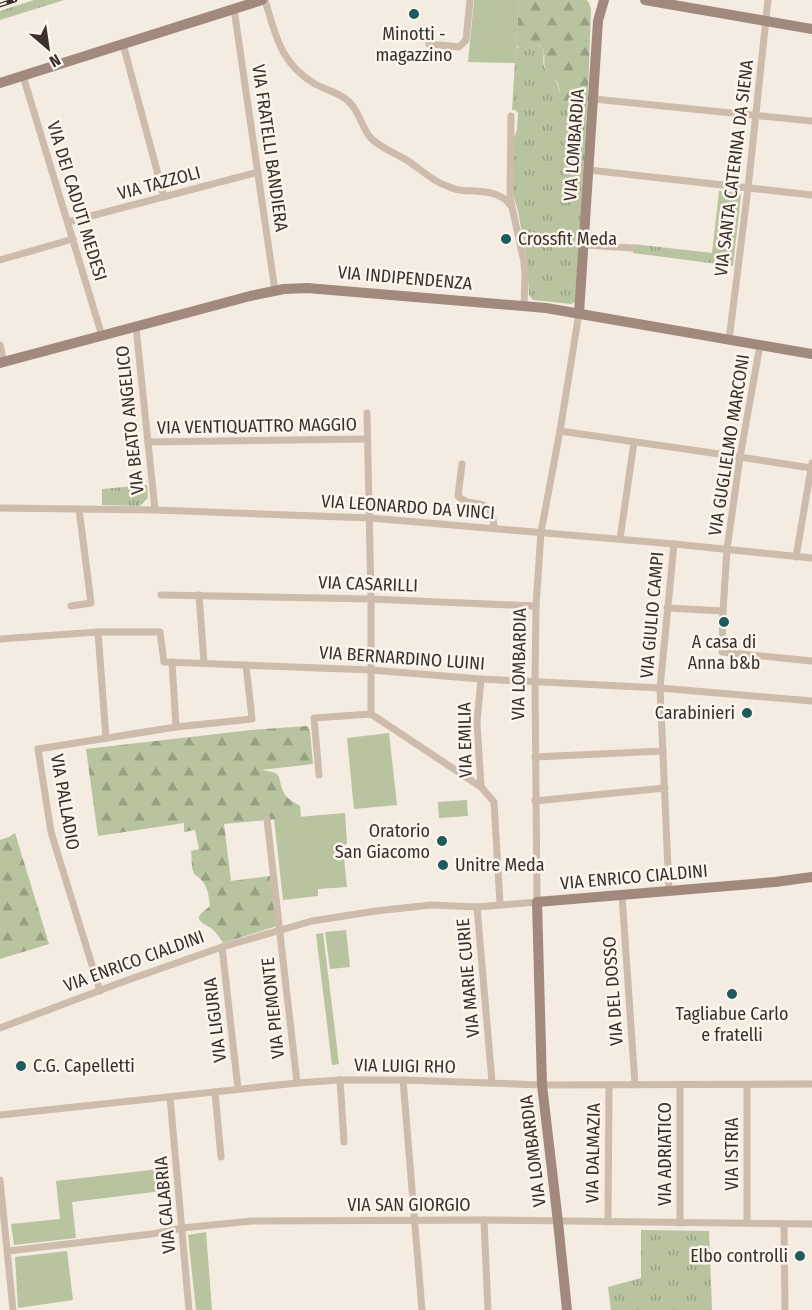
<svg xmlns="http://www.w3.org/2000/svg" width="812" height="1310" font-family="'Fira Sans Condensed',sans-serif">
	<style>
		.grass { fill: url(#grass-tufts) }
		.forest { fill: url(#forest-firs) }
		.green { fill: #b8c4a0 }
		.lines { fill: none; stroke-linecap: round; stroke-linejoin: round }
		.street { stroke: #cdbbac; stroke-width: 7 }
		.secondary { stroke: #a18a7d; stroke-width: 10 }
		.rail-casing { stroke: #3b302b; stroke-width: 4.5 }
		.rail { stroke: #fbf5ee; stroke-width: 2; stroke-dasharray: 7; stroke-linecap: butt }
		.poi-dot { fill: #1f5a5e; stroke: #fbf5ee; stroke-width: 2 }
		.labels { text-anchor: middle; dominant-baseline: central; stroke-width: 5; stroke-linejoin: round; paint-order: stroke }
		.poi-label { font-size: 18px; fill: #3b302b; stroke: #fbf5ee }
		.street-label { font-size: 18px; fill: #3b302b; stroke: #fbf5ee }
	</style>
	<defs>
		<pattern id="grass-tufts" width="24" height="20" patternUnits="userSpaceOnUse" patternTransform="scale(1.5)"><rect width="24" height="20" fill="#b8c4a0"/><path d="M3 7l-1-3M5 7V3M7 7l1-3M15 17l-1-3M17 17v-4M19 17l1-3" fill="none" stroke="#97a083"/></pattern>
		<pattern id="forest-firs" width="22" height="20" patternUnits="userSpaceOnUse" patternTransform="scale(1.5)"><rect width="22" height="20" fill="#b8c4a0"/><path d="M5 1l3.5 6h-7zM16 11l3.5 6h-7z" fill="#97a083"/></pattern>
	</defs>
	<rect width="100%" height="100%" fill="#f4ebe1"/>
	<g class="grass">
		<polygon points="34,0 64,0 0,20 0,11"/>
		<path d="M536,44C549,50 541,56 544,66C547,76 559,79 559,91L572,106C581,106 584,102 588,95L575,302L571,304L533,300L529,295L527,261L518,211L512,191L514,137L517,130L518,113L515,110H512L516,46L518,48C526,48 530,45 536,44Z"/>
		<polygon points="719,191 739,193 741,195 733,266 633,253 633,244 712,253"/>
		<polygon points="147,485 148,498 140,506 102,505 102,489"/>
		<polygon points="641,1230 709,1231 712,1310 611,1310 608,1287 641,1278"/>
	</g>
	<g class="forest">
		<path d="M519,0H587L589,3L591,9L588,95C587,100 585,103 579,105C576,106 573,106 570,105C554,101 563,90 557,82C553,77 547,76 545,68C543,61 547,51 540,46C534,42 528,47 522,49L516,46Z"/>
		<path d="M307,726L310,731L313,764L261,770C285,773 276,776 284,793C287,799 294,802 300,806L301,817L224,824L231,881L270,876L277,926L223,943C219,937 216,931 209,927C193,918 198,916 210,906C209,898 208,888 203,882C200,877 194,876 193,871C191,865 192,857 191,851L199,849L195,830L184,832V823L98,836L86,749L251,730Z"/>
		<polygon points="15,833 49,944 0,959 0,840 9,837"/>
	</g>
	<g class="green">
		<polygon points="474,0 519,0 515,63 468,62"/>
		<polygon points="389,733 397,805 354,809 347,738"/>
		<polygon points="467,800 468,816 439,818 438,802"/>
		<polygon points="345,813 347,843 343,848 347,887 318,889 318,896 283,900 274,819"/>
		<polygon points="346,930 350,967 330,969 325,932"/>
		<polygon points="323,933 339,1064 332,1065 316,934"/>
		<polygon points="168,1168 170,1190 72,1202 76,1238 14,1245 11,1224 60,1219 56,1181"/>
		<polygon points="206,1232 212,1310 196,1310 188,1235"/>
		<polygon points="67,1251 73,1300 18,1308 15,1257"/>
	</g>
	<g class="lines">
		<g class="street">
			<path d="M265,0C276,36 280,63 315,84C326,90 343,94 351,104C359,113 362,126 369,136C378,147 395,153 408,161C419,168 429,178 442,184C448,186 453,189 459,190C476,192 499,189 510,205"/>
			<polyline points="234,9 275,291"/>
			<polyline points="123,44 164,197"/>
			<polyline points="429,44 459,47 466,40 470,0"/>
			<polyline points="23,76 102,336"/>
			<polyline points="594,99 812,121"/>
			<polyline points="511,116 510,198 524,262 525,276 524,305"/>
			<polyline points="589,170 812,195"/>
			<polyline points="68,222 258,172"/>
			<polyline points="584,245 633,248"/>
			<polyline points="0,260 73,239"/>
			<polyline points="136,327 155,510"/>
			<polyline points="729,340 748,188 768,0"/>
			<polyline points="0,345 4,362"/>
			<polyline points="760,345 740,457 727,549 723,611 722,652 812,661"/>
			<polyline points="367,413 371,599 371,714"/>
			<polyline points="560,431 740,457 811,468"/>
			<polyline points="148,442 367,439"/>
			<path d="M462,464L458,496C472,511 492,492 494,528"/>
			<polyline points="0,508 155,510 370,518 674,544 812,558"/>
			<polyline points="620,539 634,442"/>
			<polyline points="796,557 812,463"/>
			<polyline points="161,595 371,599 536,606"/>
			<polyline points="199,595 204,663"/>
			<polyline points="71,606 91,603 79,509"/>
			<polyline points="667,608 723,611"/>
			<polyline points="98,632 106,738"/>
			<polyline points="0,639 98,632 160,632 164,662 371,670 481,679 660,688 812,701"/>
			<polyline points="172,662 176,727"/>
			<polyline points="481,679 477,722 481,787 494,802 500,904"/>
			<polyline points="371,714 481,787"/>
			<polyline points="535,757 663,751"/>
			<polyline points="319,775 314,718 371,714"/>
			<polyline points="535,801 665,788"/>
			<polyline points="267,819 297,1083"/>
			<polyline points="669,891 660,688 674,544"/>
			<polyline points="622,895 635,1085"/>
			<polyline points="477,907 492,1082"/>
			<polyline points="222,947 238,1089"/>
			<polyline points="100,991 51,832 38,749 176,727 252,719 246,665"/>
			<polyline points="0,1028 125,981 222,947 312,921 376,911 431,905 477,907 537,902 535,681 536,606 541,532 560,431 579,313"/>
			<polyline points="340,1080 344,1142"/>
			<polyline points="403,1080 422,1310"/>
			<polyline points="680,1085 680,1223"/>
			<polyline points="747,1085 747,1223"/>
			<polyline points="215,1092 221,1157"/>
			<polyline points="170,1097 189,1310"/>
			<polyline points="0,1115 297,1083 340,1080 403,1080 542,1085 812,1084"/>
			<polyline points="0,1180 13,1310"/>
			<polyline points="484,1220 488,1310"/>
			<polyline points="608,1222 609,1085"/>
			<polyline points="784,1224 785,1310"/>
			<polyline points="8,1251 152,1234 182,1228 252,1221 484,1220 812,1224"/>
		</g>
		<g class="secondary">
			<polyline points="645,0 812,29"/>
			<polyline points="0,83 262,0"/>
			<polyline points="579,313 598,21 604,0"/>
			<polyline points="0,363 250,296 284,289 307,288 546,308 812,354"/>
			<polyline points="567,1310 558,1222 542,1085 537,902 775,882 812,877"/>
		</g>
		<defs>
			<polyline id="rail" points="0,5 15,0"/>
		</defs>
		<use href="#rail" class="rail-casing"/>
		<use href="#rail" class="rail"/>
	</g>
	<g class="poi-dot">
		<circle cx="414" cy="14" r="6"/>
		<circle cx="506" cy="239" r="6"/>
		<circle cx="724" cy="622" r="6"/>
		<circle cx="747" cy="713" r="6"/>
		<circle cx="442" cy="841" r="6"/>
		<circle cx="443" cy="865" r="6"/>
		<circle cx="732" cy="994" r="6"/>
		<circle cx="21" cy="1066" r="6"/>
		<circle cx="800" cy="1256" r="6"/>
	</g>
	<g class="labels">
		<g class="poi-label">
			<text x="414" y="34">Minotti -<tspan x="414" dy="21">magazzino</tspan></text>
			<text x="518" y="239" text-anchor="start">Crossfit Meda</text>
			<text x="724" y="642">A casa di<tspan x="724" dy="21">Anna b&amp;b</tspan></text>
			<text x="735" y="713" text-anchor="end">Carabinieri</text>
			<text x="430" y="831" text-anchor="end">Oratorio<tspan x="430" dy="21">San Giacomo</tspan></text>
			<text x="455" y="865" text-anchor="start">Unitre Meda</text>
			<text x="732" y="1014">Tagliabue Carlo<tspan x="732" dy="21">e fratelli</tspan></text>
			<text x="33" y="1066" text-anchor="start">C.G. Capelletti</text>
			<text x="788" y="1256" text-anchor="end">Elbo controlli</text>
		</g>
		<g class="street-label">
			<text transform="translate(574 145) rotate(-86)">VIA LOMBARDIA</text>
			<text transform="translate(270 148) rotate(82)">VIA FRATELLI BANDIERA</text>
			<text transform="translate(734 168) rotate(-83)">VIA SANTA CATERINA DA SIENA</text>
			<text transform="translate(159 183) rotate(-15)">VIA TAZZOLI</text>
			<text transform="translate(77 201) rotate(73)">VIA DEI CADUTI MEDESI</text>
			<text transform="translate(405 278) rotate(5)">VIA INDIPENDENZA</text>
			<text transform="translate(130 420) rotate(-96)">VIA BEATO ANGELICO</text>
			<text transform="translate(257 426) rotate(-1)">VIA VENTIQUATTRO MAGGIO</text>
			<text transform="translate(729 445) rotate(-81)">VIA GUGLIELMO MARCONI</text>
			<text transform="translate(408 507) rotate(4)">VIA LEONARDO DA VINCI</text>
			<text transform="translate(368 584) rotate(2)">VIA CASARILLI</text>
			<text transform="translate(652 615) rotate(-85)">VIA GIULIO CAMPI</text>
			<text transform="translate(402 658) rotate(4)">VIA BERNARDINO LUINI</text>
			<text transform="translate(519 664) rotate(-89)">VIA LOMBARDIA</text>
			<text transform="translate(465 740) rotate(-91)">VIA EMILIA</text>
			<text transform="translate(65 802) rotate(80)">VIA PALLADIO</text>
			<text transform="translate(634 877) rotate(-5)">VIA ENRICO CIALDINI</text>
			<text transform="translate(134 961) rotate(-20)">VIA ENRICO CIALDINI</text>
			<text transform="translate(468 978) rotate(-95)">VIA MARIE CURIE</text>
			<text transform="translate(613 991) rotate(-94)">VIA DEL DOSSO</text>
			<text transform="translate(273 1008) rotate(-96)">VIA PIEMONTE</text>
			<text transform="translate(215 1020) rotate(-97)">VIA LIGURIA</text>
			<text transform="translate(405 1066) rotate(1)">VIA LUIGI RHO</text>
			<text transform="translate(533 1151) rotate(-97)">VIA LOMBARDIA</text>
			<text transform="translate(593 1153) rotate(-89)">VIA DALMAZIA</text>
			<text transform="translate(665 1154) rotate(-90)">VIA ADRIATICO</text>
			<text transform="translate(732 1154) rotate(-90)">VIA ISTRIA</text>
			<text transform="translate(165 1205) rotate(-95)">VIA CALABRIA</text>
			<text x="409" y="1205">VIA SAN GIORGIO</text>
		</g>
	</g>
	<g transform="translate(48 48) rotate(151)" stroke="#fbf5ee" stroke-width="4.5" paint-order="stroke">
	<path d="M0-4.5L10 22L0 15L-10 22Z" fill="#3b302b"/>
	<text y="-9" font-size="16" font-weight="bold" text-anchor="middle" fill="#3b302b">N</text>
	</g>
</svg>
